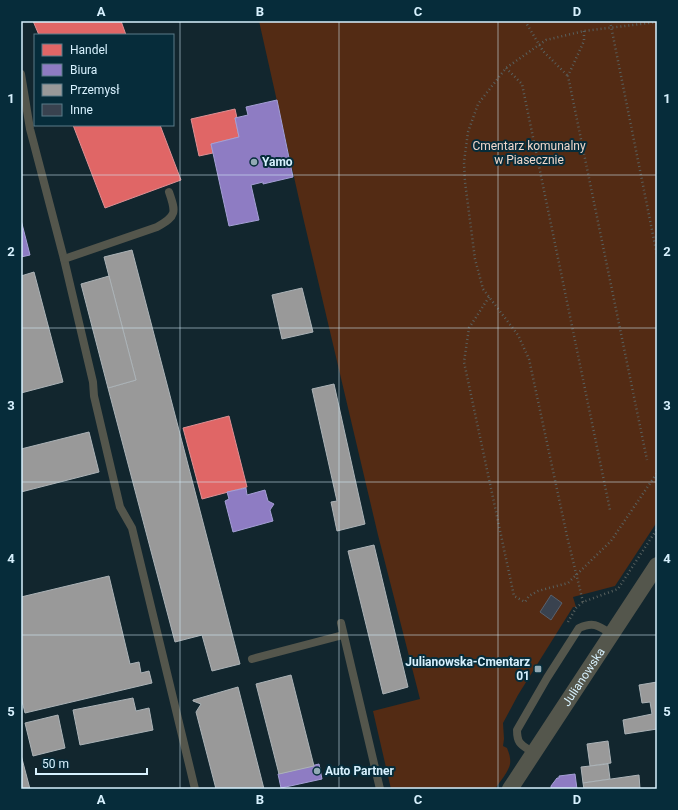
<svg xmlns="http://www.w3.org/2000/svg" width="678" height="810" font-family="Roboto,sans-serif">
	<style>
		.green { fill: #532b14 }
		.shops { fill: #e06666; stroke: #dd9094 }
		.offices { fill: #8e7cc3; stroke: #a49fd5 }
		.industry { fill: #999; stroke: #acb3b7 }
		.building { fill: #39424f; stroke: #58616e }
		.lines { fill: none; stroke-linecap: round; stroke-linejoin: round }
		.path { stroke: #58605e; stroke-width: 2.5; stroke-dasharray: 1 3; stroke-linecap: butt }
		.lane { stroke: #54564c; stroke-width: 8 }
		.street { stroke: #54564c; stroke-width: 16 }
		.grid { fill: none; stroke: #d7f1fe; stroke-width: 1; stroke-opacity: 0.55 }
		.poi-dot { fill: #92aab5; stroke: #062c3a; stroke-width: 1.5 }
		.labels { text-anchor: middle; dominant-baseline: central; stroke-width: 4; stroke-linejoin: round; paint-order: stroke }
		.park-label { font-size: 12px; fill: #f0d7cb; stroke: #062c3a }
		.poi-label { font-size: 12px; font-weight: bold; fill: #d7f1fe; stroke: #062c3a; text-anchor: start }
		.street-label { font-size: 12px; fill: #d7f1fe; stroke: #062c3a }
		.neatline { fill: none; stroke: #d7f1fe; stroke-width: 1.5 }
		.grid-label { font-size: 13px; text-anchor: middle; font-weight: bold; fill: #d7f1fe }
	</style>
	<rect width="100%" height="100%" fill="#12262e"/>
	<path class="green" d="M259,21H657V522L615,586L573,597L576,607H573L518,695L503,723L504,739L503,746L507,748C509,753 511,759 510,764C509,771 499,783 495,789H391L373,711L420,699L378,535L303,217Z"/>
	<g class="shops">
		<polygon points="33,21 121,21 126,35 39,35"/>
		<polygon points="235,109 237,118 235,118 239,137 211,144 213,153 199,156 191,119"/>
		<polygon points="73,125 160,125 181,180 105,208"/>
		<polygon points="229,416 247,487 202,499 183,428"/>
	</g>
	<g class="offices">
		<polygon points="277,100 293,177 263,184 263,182 251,185 259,220 229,226 211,144 239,137 235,118 248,115 246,107"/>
		<polygon points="21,220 30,255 21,257"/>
		<polygon points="246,488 247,495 265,490 268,501 274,504 270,510 273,521 233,532 225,501 229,499 227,492"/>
		<polygon points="319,764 322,779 281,788 278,774"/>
		<polygon points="575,774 577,789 550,789 551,788 551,786 557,778 559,778 559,776"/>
	</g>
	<g class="industry">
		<polygon points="132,250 240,664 212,671 202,635 175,642 108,388 136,380 104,257"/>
		<polygon points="34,272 63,382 21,393 21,276"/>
		<polygon points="109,276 136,380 108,388 81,284"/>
		<polygon points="302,288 313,332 282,339 272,295"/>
		<polygon points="334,384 365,524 337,531 331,502 337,501 312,389"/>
		<polygon points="89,432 99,472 21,492 21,449"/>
		<polygon points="374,545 408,687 383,694 348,551"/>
		<polygon points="109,576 130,664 139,662 141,673 149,671 152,683 25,713 21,697 21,597"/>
		<polygon points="291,675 314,766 279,774 256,684"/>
		<polygon points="657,682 657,729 625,734 623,720 652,714 650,702 642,703 639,685"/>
		<polygon points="238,687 264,789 216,789 196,712 201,704 193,701 193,700"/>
		<polygon points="133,698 136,711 149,708 153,730 80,745 73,710"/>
		<polygon points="58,715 65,748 33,756 25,723"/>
		<polygon points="608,741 611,763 590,766 587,744"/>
		<polygon points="21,755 30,789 21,789"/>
		<polygon points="608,764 610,779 583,783 581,767"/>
		<polygon points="639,775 640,789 584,789 583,783"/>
	</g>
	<polygon class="building" points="551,595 562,603 551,620 540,612"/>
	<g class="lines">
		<g class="path">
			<polyline points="525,21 543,51 568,76"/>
			<polyline points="610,21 657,255"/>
			<polyline points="584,31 584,41 568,76 647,460"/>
			<polyline points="506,68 522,84 610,510"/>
			<polyline points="489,297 469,328 464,362 514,596 525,602 529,596 538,591 568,583 611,541 657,473"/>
			<polyline points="583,602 567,536 529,359 518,335 483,289 475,259 465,182 464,162 468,132 478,104 506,68 546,40 584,31 657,22"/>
			<polyline points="568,622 576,608 583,602 618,589 657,529"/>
		</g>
		<g class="lane">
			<polyline points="21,74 30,129 64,259 93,382 94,396 120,507 132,528 195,789"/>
			<path d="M64,259L157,227C177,216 176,212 169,192"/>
			<polyline points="341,623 380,789"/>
			<polyline points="252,659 343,635"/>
			<path d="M534,753C522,745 517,745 517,730L547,678L579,628C594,621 599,626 611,634"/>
		</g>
		<path class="street" id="s1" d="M510,789L657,565"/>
	</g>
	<path class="grid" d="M180,21V789M339,21V789M498,21V789M21,175H657M21,328H657M21,482H657M21,635H657"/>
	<g class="poi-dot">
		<circle cx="254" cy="162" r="4"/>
		<rect x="534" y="665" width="8" height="8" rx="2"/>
		<circle cx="317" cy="771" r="4"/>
	</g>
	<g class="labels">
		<g class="park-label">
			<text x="529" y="146">Cmentarz komunalny<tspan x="529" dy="14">w Piasecznie</tspan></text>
		</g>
		<g class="poi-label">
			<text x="262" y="162">Yamo</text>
			<text x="530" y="662" text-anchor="end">Julianowska-Cmentarz<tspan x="530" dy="14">01</tspan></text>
			<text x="325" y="771">Auto Partner</text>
		</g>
		<g class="street-label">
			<text stroke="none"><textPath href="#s1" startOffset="134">Julianowska</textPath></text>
		</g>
	</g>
	<rect width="678" height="810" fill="none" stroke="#062c3a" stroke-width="44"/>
	<rect x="34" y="34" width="140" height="92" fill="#062c3a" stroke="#5a7b88"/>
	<rect x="42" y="44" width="20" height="12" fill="#e06666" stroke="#5a7b88"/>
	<text x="70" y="54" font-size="12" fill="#d7f1fe">Handel</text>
	<rect x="42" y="64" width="20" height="12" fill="#8e7cc3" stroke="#5a7b88"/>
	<text x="70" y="74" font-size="12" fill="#d7f1fe">Biura</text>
	<rect x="42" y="84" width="20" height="12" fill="#999999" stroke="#5a7b88"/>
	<text x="70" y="94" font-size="12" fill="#d7f1fe">Przemysł</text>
	<rect x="42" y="104" width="20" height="12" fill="#39424f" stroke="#5a7b88"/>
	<text x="70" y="114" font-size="12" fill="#d7f1fe">Inne</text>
	<path d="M36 768v6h111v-6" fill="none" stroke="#d7f1fe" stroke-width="2"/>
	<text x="42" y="768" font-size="12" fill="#d7f1fe" stroke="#062c3a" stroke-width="3" paint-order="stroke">50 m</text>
	<rect x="22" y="22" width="634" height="766" class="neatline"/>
	<g class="grid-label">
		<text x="101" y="16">A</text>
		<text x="260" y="16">B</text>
		<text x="418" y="16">C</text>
		<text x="577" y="16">D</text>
		<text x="11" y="103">1</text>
		<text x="667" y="103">1</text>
		<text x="11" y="256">2</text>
		<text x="667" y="256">2</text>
		<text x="11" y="410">3</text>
		<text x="667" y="410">3</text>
		<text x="11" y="563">4</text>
		<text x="667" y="563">4</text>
		<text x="11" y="716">5</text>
		<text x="667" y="716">5</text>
		<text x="101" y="804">A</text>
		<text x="260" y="804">B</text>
		<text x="418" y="804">C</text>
		<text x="577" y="804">D</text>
	</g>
</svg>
